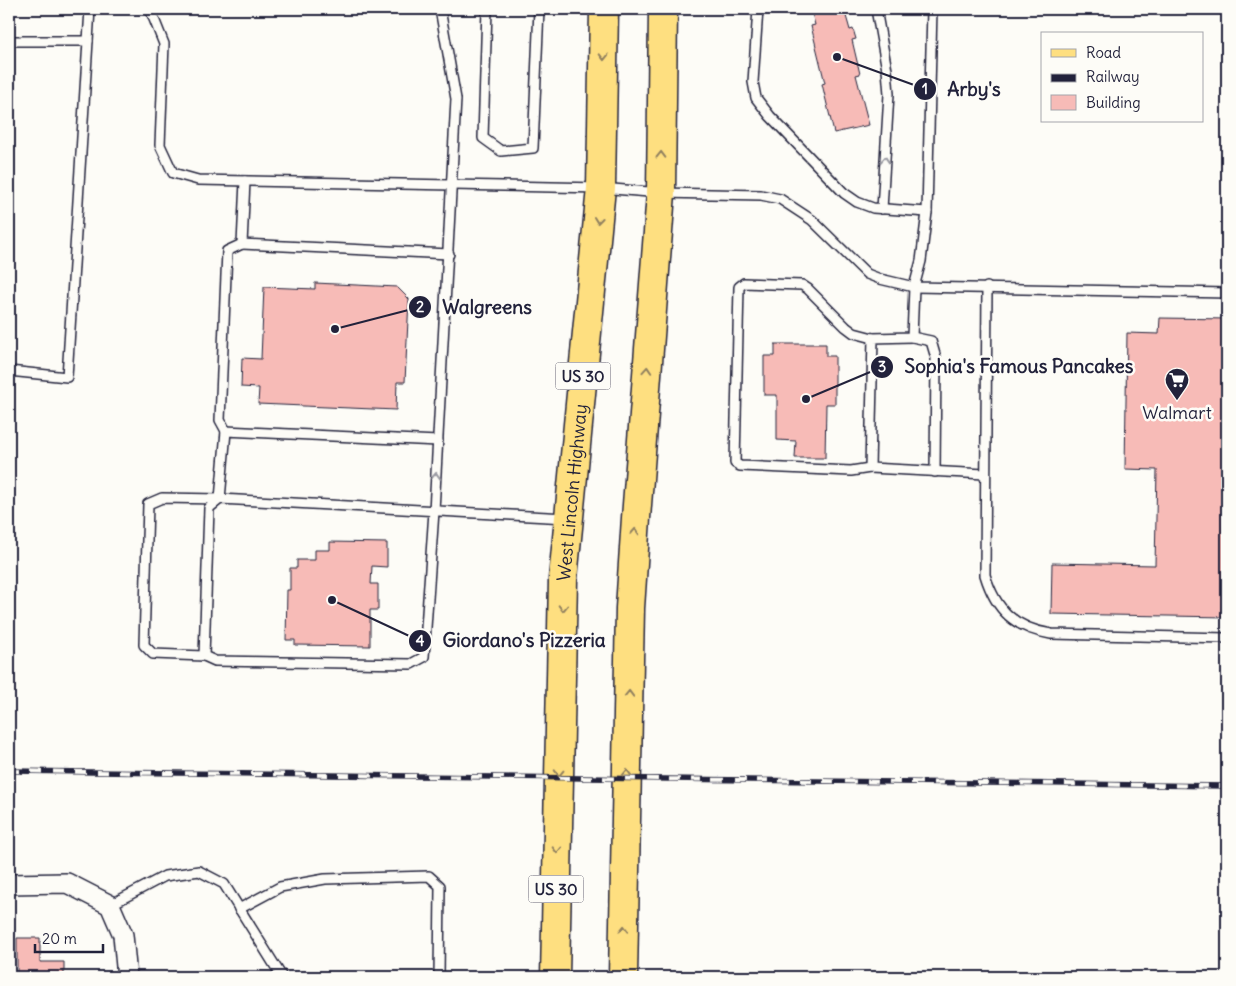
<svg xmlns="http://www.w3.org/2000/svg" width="1236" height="986" font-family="Delius,sans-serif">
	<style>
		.building { fill: #f7bbb7; stroke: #22223b }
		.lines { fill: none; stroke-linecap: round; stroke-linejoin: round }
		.lane-casing { stroke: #22223b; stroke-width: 12 }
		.street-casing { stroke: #22223b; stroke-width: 22 }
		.primary-casing { stroke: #22223b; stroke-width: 31 }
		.lane { stroke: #fdfcf7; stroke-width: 9 }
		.street { stroke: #fdfcf7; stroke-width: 19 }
		.primary { stroke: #fedf80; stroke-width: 28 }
		.rail-casing { stroke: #22223b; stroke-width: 5.5 }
		.rail { stroke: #fdfcf7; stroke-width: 4; stroke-dasharray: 11; stroke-linecap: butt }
		.oneway { stroke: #90805e }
		.oneway2 { stroke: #9a9aa2 }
		.labels { text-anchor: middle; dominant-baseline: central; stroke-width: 5; stroke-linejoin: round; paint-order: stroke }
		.shield { fill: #fdfcf7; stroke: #646373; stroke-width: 1 }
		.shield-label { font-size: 16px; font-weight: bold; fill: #22223b }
		.poi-label { font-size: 18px; fill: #22223b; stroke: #fdfcf7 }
		.street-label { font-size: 18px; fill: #22223b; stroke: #fdfcf7 }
		.leader { fill: none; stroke: #22223b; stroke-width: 2 }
		.callout-dot { fill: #22223b; stroke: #fdfcf7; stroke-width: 2 }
		.mark-label { font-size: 15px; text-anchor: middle; font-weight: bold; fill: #fff }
		.callout-label { font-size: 19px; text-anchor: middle; font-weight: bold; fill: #22223b; stroke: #fdfcf7; stroke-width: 5; stroke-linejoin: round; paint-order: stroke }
	</style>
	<rect width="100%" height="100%" fill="#fdfcf7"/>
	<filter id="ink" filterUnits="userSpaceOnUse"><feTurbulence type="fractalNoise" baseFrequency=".02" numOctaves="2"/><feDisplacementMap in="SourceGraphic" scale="10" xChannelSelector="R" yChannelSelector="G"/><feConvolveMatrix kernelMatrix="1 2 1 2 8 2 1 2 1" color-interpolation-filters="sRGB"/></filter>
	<g filter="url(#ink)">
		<g class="building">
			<polygon points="811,9 844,9 850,30 853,29 856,39 852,40 860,74 856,75 869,125 834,133 822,84 825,83 811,26 815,25"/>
			<polygon points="315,283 397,287 409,299 405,382 397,382 396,410 258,404 259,388 241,387 242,358 261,359 264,287 315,289"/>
			<polygon points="1160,318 1227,319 1227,617 1051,614 1052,563 1155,565 1157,470 1125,469 1127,333 1159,334"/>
			<polygon points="775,344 826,344 826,356 835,356 835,404 826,404 825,458 795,458 796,441 777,440 777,395 764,395 764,356 775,356"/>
			<polygon points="330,542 387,543 387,567 372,566 371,584 378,584 378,610 370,610 370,646 295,645 295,640 286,640 287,590 290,590 290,568 297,568 297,560 315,560 315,550 330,550"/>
			<polygon points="17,938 40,938 40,962 64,962 64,977 17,977"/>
		</g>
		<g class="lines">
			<defs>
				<g id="lane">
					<polyline points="150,9 164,44 160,145 173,173 198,180 601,188 661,193 761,195 780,199 812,220 867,274 880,279 914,287 1227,293"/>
					<polyline points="440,9 456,99 434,511 424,657 411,664 215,661 204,656 209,508 220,499 566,518"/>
					<polyline points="487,9 483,138 501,151 533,148 539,9"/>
					<polyline points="758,9 753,82 756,98 770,116 844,193 857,202 873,208 927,212"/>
					<polyline points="876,9 887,70 889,94 882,209"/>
					<polyline points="932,9 927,212 921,261 914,287 912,337 873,338 870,468 985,474"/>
					<polyline points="9,41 88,41 90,9"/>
					<polyline points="245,181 242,244 449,254"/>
					<path d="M987,287L985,575C996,611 1015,628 1051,634L1227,638"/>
					<polyline points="912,337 931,341 936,358 935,472"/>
					<polyline points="9,371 67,377 88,41"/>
					<polyline points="226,431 220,420 227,251 242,244"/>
					<polyline points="870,468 851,471 740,466 735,463 739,287 744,283 802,285 808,289 846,327 854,333 873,338"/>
					<polyline points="204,656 153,654 144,645 148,504 162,498 220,499 226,431 438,441"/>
					<polyline points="110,905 165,876 199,871 224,884 282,977"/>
					<polyline points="239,909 280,887 325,879 429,876 440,886 439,977"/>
				</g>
				<polyline id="street" points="9,884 67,883 110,905 123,935 127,977"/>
				<g id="primary">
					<path id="s1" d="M555,977L563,579L601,188L604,9"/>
					<polyline points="623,977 630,608 636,518 661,193 663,9"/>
				</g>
			</defs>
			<use href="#lane" class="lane-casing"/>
			<use href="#street" class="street-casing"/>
			<use href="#primary" class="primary-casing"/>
			<use href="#lane" class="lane"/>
			<use href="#street" class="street"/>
			<use href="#primary" class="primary"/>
			<defs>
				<polyline id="rail" points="9,771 1227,786"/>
			</defs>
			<use href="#rail" class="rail-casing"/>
			<use href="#rail" class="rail"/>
		</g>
		<defs><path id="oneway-chevron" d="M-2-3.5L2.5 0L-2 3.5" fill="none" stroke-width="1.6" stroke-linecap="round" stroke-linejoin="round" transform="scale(1.25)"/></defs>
		<g class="oneway">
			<use href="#oneway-chevron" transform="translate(604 57) rotate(91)"/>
			<use href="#oneway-chevron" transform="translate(661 155) rotate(-89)"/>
			<use href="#oneway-chevron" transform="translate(598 220) rotate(96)"/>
			<use href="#oneway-chevron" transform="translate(647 370) rotate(-86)"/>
			<use href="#oneway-chevron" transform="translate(635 532) rotate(-87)"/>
			<use href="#oneway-chevron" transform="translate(563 608) rotate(91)"/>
			<use href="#oneway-chevron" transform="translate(629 694) rotate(-89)"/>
			<use href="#oneway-chevron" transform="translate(559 773) rotate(92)"/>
			<use href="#oneway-chevron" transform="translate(627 773) rotate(-89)"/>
			<use href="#oneway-chevron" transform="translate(557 850) rotate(91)"/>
			<use href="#oneway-chevron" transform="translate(624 929) rotate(-89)"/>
		</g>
		<g class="oneway2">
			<use href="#oneway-chevron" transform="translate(885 160) rotate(-86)"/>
			<use href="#oneway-chevron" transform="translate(436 476) rotate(-87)"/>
		</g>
	</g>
	<defs>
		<symbol id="supermarket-pin" viewBox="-11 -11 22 30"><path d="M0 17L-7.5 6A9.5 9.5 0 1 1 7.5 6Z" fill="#22223b" stroke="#fdfcf7"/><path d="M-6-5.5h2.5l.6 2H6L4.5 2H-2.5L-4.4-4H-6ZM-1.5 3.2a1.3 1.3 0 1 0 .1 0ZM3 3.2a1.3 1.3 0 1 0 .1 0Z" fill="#fff"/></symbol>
	</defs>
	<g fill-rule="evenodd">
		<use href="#supermarket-pin" x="1163" y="366" width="28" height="38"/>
	</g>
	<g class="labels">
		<g class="shield">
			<rect x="555.5" y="362.5" width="55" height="27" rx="4"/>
			<rect x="528.5" y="875.5" width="55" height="27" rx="4"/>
		</g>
		<g class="shield-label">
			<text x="583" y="376">US 30</text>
			<text x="556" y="889">US 30</text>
		</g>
		<g class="poi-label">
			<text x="1177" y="412">Walmart</text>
		</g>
		<g class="street-label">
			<text stroke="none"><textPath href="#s1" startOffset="485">West Lincoln Highway</textPath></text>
		</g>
	</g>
	<path class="leader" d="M837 57L925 89M335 329L420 307M806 399L882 367M332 600L420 641"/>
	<g class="callout-dot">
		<circle cx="837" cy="57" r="5"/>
		<circle cx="335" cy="329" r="5"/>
		<circle cx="806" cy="399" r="5"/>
		<circle cx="332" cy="600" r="5"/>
		<circle cx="925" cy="89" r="12"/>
		<circle cx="420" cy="307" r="12"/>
		<circle cx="882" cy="367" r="12"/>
		<circle cx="420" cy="641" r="12"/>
	</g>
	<g class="mark-label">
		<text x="925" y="94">1</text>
		<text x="420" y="312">2</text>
		<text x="882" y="372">3</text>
		<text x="420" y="646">4</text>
	</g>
	<g class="callout-label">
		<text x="974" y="96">Arby's</text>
		<text x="487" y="314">Walgreens</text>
		<text x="1019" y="373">Sophia's Famous Pancakes</text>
		<text x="524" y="647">Giordano's Pizzeria</text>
	</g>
	<rect width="1236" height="986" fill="none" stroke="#fdfcf7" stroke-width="30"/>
	<rect x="15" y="15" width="1206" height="956" fill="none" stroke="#22223b" stroke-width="2" filter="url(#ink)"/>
	<rect x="1041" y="32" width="162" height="90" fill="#fdfcf7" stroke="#a5a5ac"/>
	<rect x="1051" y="49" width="25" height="8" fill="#fedf80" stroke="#a5a5ac"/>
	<text x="1086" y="58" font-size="15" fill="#22223b">Road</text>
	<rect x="1051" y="74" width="25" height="8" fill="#22223b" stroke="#a5a5ac"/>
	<text x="1086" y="82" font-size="15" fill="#22223b">Railway</text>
	<rect x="1051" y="95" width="25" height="15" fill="#f7bbb7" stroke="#a5a5ac"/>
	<text x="1086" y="108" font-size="15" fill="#22223b">Building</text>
	<path d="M35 944v8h68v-8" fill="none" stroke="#22223b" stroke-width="2.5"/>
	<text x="42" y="944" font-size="15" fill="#22223b" stroke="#fdfcf7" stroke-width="4" paint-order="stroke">20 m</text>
</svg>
